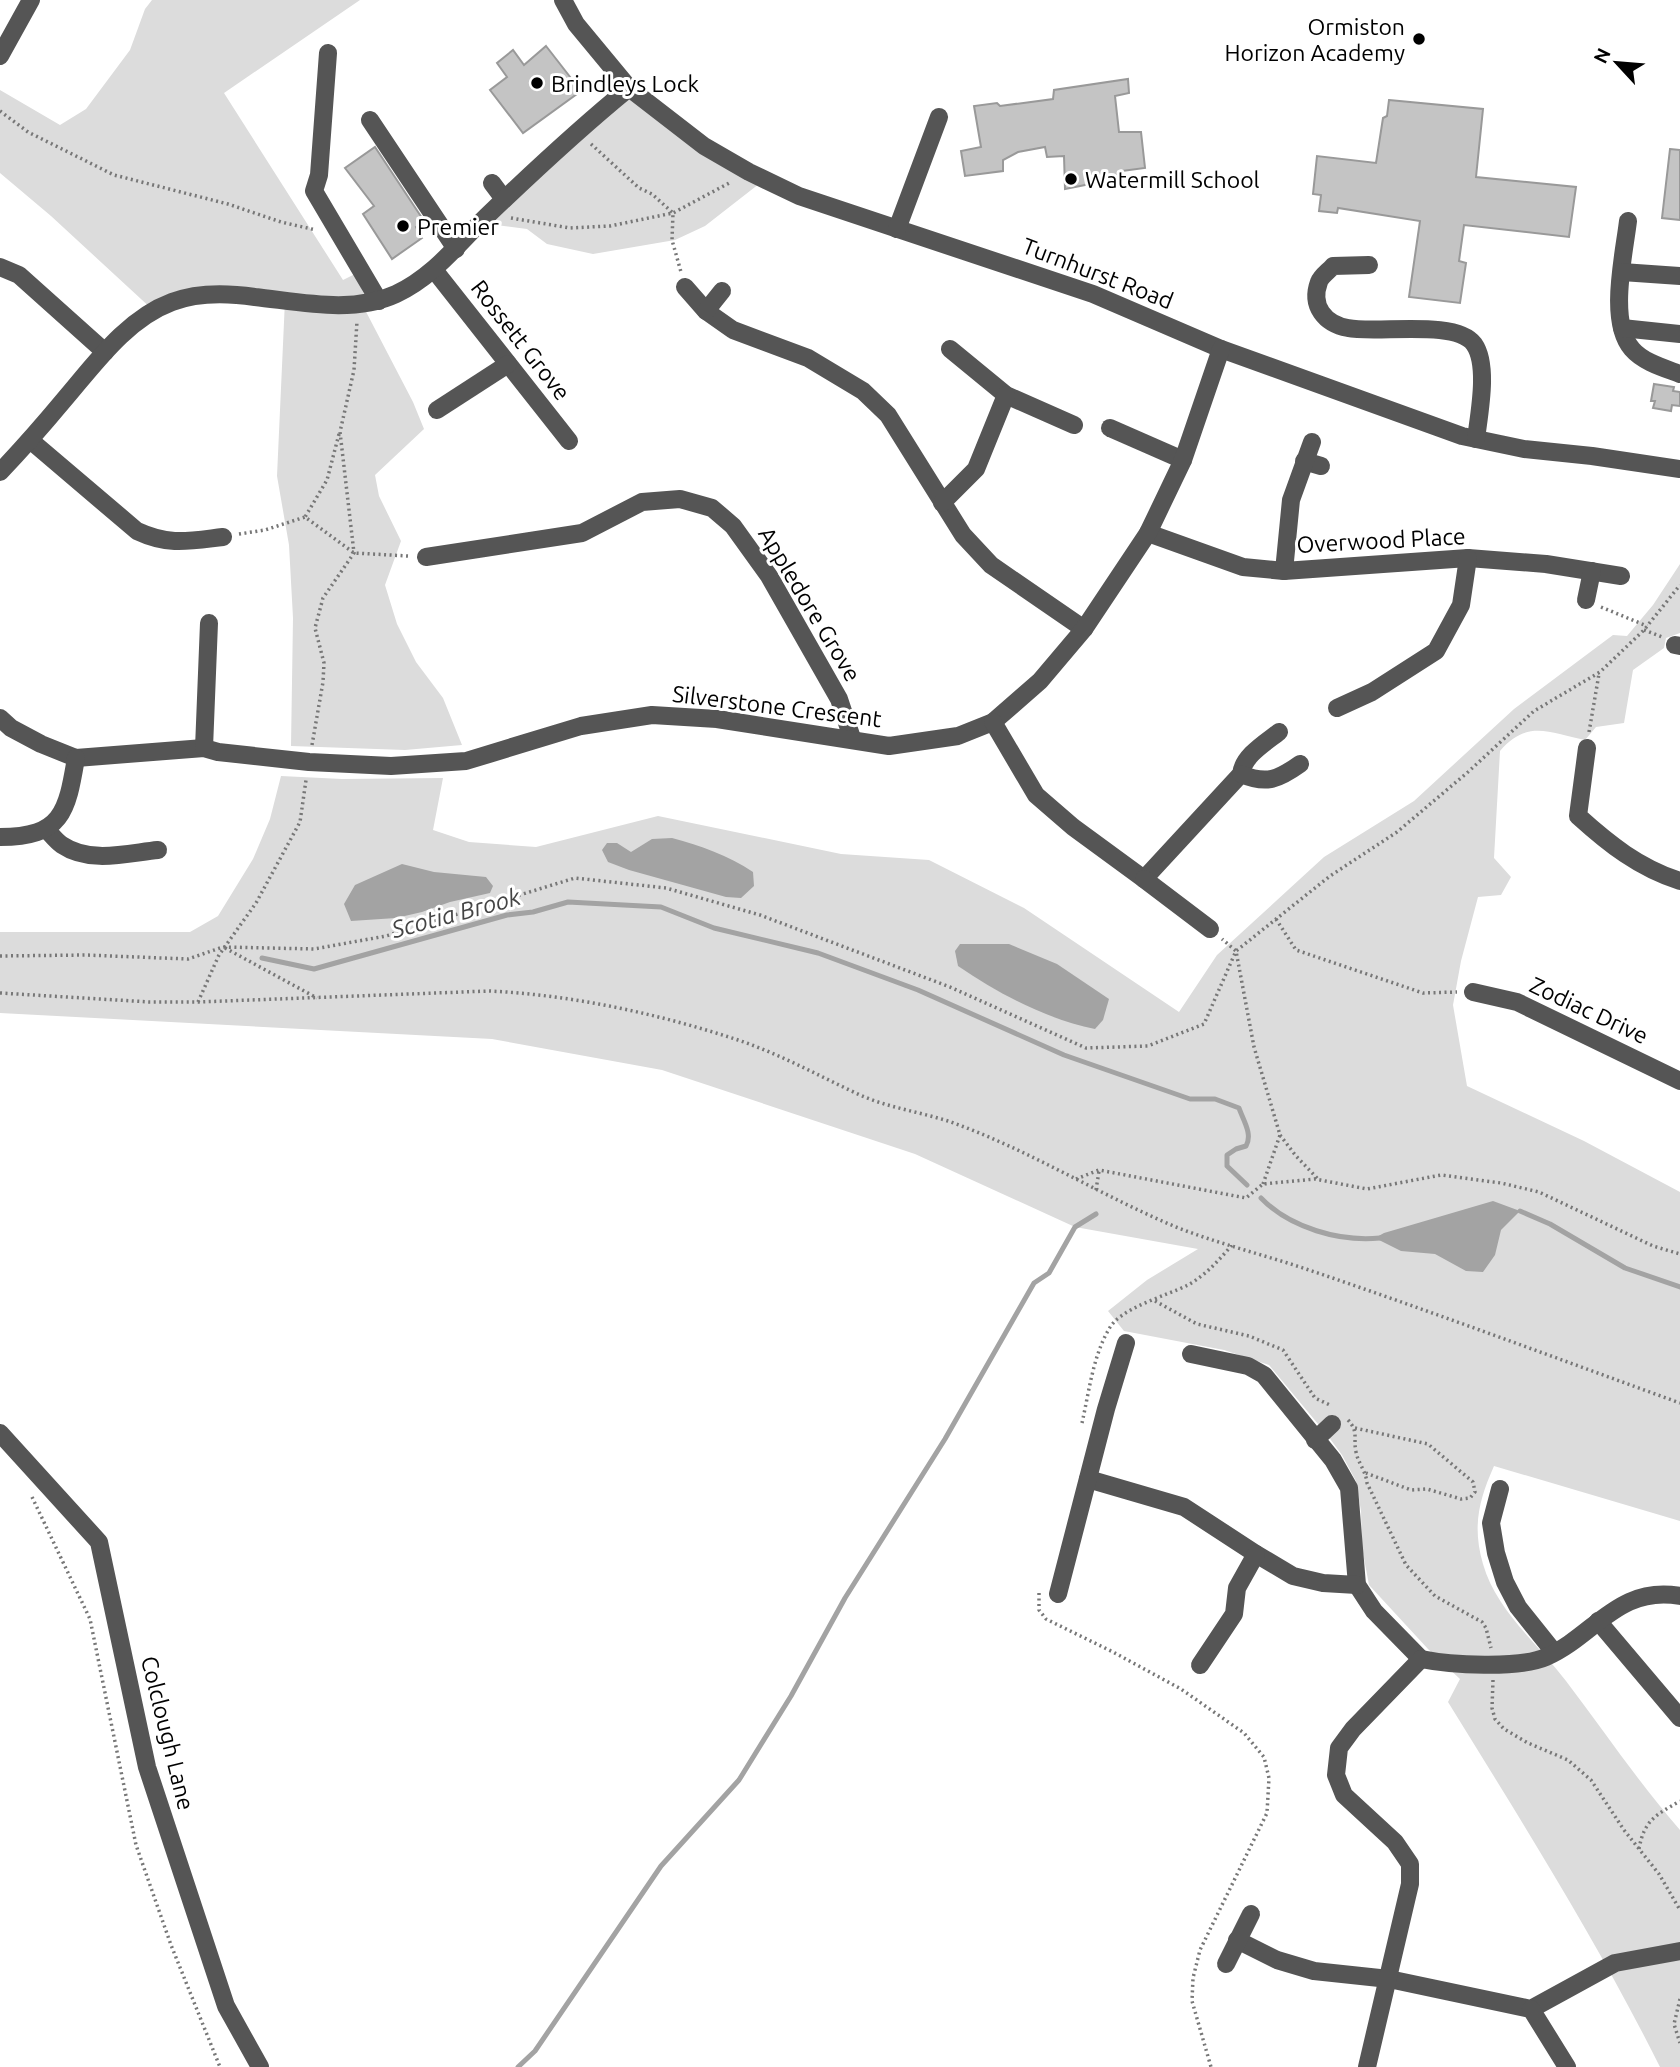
<svg xmlns="http://www.w3.org/2000/svg" width="1680" height="2067" font-family="Ubuntu,sans-serif">
	<style>
		.green { fill: #dcdcdc }
		.water { fill: #a3a3a3 }
		.lines { fill: none; stroke-linecap: round; stroke-linejoin: round }
		.stream { stroke: #a3a3a3; stroke-width: 5 }
		.building { fill: #c4c4c4; stroke: #999; stroke-width: 2 }
		.path { stroke: #777; stroke-width: 3.5; stroke-dasharray: 2 3.5; stroke-linecap: butt }
		.minor { stroke: #555; stroke-width: 18 }
		.poi-dot { fill: #000; stroke: #fff; stroke-width: 2.5 }
		.labels { text-anchor: middle; dominant-baseline: central; stroke-width: 6; stroke-linejoin: round; paint-order: stroke }
		.poi-label { font-size: 23px; fill: #000; stroke: #fff; text-anchor: start }
		.street-label { font-size: 23px; fill: #000; stroke: #fff }
		.water-label { font-size: 24px; font-style: italic; fill: #444; stroke: #fff }
	</style>
	<rect width="100%" height="100%" fill="#fff"/>
	<g class="green">
		<polygon points="152,0 360,0 224,93 343,280 355,274 368,303 362,304 413,402 424,429 375,475 379,496 401,541 385,585 397,624 416,662 443,698 462,745 405,750 291,746 293,618 289,545 277,476 285,300 236,294 154,311 51,216 0,173 0,90 60,125 86,109 130,50 145,9"/>
		<polygon points="629,88 764,180 705,226 675,240 593,254 547,244 527,229 480,223"/>
		<path d="M1680,564V633L1666,638L1664,648L1633,670L1624,723L1596,727L1585,740C1550,733 1527,719 1500,751L1494,858L1511,877L1501,895L1478,897L1461,961L1453,1005L1467,1086L1584,1141L1680,1192V1521L1494,1466C1479,1500 1472,1526 1483,1564C1496,1610 1538,1644 1566,1681C1604,1731 1639,1783 1680,1830V2067H1660C1597,1941 1522,1822 1448,1702L1460,1679L1428,1649L1369,1585L1362,1548L1361,1511L1356,1481L1342,1455L1328,1436L1269,1365L1224,1350L1124,1331L1108,1311L1147,1280L1198,1249L1075,1227L915,1154L662,1070L492,1039L0,1013V932H190L218,916L253,859L270,819L281,776L342,779L443,778L433,830L469,842L536,847L658,816L841,854L929,860L1024,908L1179,1012L1217,955L1324,857L1414,801L1514,709L1613,635L1627,636L1653,605Z"/>
	</g>
	<g class="water">
		<path d="M672,838C701,846 728,855 753,872L754,886L741,898L726,897L629,870L608,862L602,850L607,843H617L631,852L652,839Z"/>
		<polygon points="402,864 434,872 486,877 493,886 490,893 450,902 422,912 396,918 351,921 344,904 355,885"/>
		<path d="M960,944H1009L1057,964L1109,999L1103,1020L1095,1029C1046,1019 999,994 958,966L955,951Z"/>
		<polygon points="1493,1201 1520,1211 1501,1230 1495,1255 1483,1272 1466,1271 1435,1254 1401,1251 1375,1238 1384,1233"/>
	</g>
	<g class="lines">
		<g class="stream">
			<path d="M262,958L314,969L507,915L533,912L568,902L661,907L714,928L818,953L918,990L1064,1055L1190,1099H1215L1239,1108C1243,1120 1253,1134 1246,1146L1236,1149L1227,1155V1166L1247,1185"/>
			<path d="M1261,1198C1290,1228 1340,1242 1380,1238"/>
			<polyline points="1520,1211 1550,1224 1625,1268 1680,1287"/>
			<polyline points="518,2067 535,2051 661,1866 739,1780 791,1696 845,1598 945,1439 1034,1283 1049,1273 1075,1227 1096,1214"/>
		</g>
	</g>
	<g class="building">
		<polygon points="546,46 581,91 523,133 490,90 507,77 497,63 513,50 524,65"/>
		<polygon points="1128,79 1129,93 1115,96 1119,132 1141,132 1145,168 1122,171 1110,180 1065,189 1064,156 1047,157 1045,147 1018,152 1003,160 1003,171 965,176 961,151 981,147 974,106 997,103 1000,106 1053,99 1054,90"/>
		<polygon points="1389,100 1483,109 1476,177 1576,187 1569,237 1464,225 1459,261 1466,263 1460,303 1409,297 1420,221 1338,208 1337,213 1319,211 1321,195 1313,194 1317,156 1376,163 1383,118 1387,116"/>
		<polygon points="375,147 424,221 416,227 422,238 392,259 363,214 374,206 345,168"/>
		<polygon points="1670,149 1680,150 1680,220 1662,218"/>
		<polygon points="1654,384 1674,387 1673,391 1680,392 1680,406 1672,405 1671,411 1653,408 1655,401 1651,401"/>
	</g>
	<g class="lines">
		<g class="path">
			<polyline points="0,111 28,132 114,175 228,204 281,222 316,230"/>
			<polyline points="591,144 639,188 652,194 673,213 672,240 681,272"/>
			<polyline points="511,218 570,228 610,226 673,213 731,182"/>
			<polyline points="339,434 327,480 305,517 354,553 408,556"/>
			<polyline points="239,534 265,530 305,517"/>
			<polyline points="1601,607 1647,626"/>
			<polyline points="1644,630 1662,637"/>
			<polyline points="1589,732 1599,674"/>
			<polyline points="312,745 323,682 324,663 315,628 323,598 354,553 340,432 354,370 357,321"/>
			<polyline points="1276,919 1296,950 1423,993 1457,992"/>
			<polyline points="225,948 317,998"/>
			<polyline points="0,956 85,955 188,959 223,947 314,949 386,936 575,878 666,888 760,915 950,987 1086,1048 1148,1046 1204,1024 1236,951 1222,939"/>
			<path d="M0,993L150,1002H198L489,991C573,995 659,1014 738,1040C780,1054 819,1076 860,1095C889,1108 921,1112 951,1122C1029,1150 1100,1195 1176,1227C1219,1244 1265,1255 1309,1270C1433,1312 1556,1358 1680,1403"/>
			<polyline points="198,1002 219,955 256,903 300,822 306,780"/>
			<polyline points="1280,1135 1296,1156 1318,1179"/>
			<polyline points="1076,1179 1099,1170 1246,1198 1263,1184 1315,1179 1367,1189 1441,1175 1501,1183 1539,1192 1653,1246 1680,1254"/>
			<polyline points="1263,1184 1280,1135 1254,1047 1236,951 1330,876 1397,832 1468,772 1534,711 1600,672 1644,630 1680,585"/>
			<polyline points="1096,1190 1099,1171"/>
			<polyline points="1155,1301 1197,1324 1249,1336 1283,1350 1315,1398 1332,1406"/>
			<path d="M1348,1420C1359,1432 1353,1438 1356,1452C1358,1463 1366,1471 1367,1483L1406,1565L1435,1596L1482,1622L1486,1628L1491,1648"/>
			<path d="M1082,1423C1089,1392 1093,1356 1109,1329C1120,1308 1166,1296 1188,1285C1206,1275 1219,1260 1232,1245"/>
			<polyline points="1355,1428 1428,1444 1473,1482 1475,1492 1470,1498 1461,1499 1427,1489 1411,1490 1366,1473"/>
			<polyline points="32,1497 90,1619 136,1845 171,1945 220,2067"/>
			<polyline points="1039,1593 1039,1610 1046,1619 1113,1652 1181,1689 1244,1733 1264,1757 1269,1778 1267,1813 1200,1950 1193,1978 1192,2001 1211,2067"/>
			<polyline points="1493,1680 1492,1708 1495,1719 1504,1729 1528,1743 1568,1760 1591,1780 1624,1830 1659,1874 1680,1910"/>
			<path d="M1639,1849C1644,1820 1656,1815 1680,1801"/>
			<polyline points="1680,1999 1674,2024 1680,2043"/>
		</g>
		<g class="minor">
			<polyline points="563,0 576,24 629,88 704,146 749,172 799,196 1093,294 1221,349 1462,436 1524,449 1592,456 1680,469"/>
			<polyline points="328,53 319,175 314,191 379,301"/>
			<polyline points="0,56 31,0"/>
			<polyline points="370,120 456,249"/>
			<polyline points="492,183 504,199"/>
			<path d="M1628,221C1624,255 1608,322 1632,349C1643,362 1664,368 1680,374"/>
			<polyline points="897,229 939,117"/>
			<path d="M1369,265L1333,266C1329,271 1321,276 1319,282C1310,306 1325,324 1348,328C1376,334 1456,319 1474,344C1489,365 1479,414 1476,439"/>
			<polyline points="0,267 19,275 105,352"/>
			<polyline points="435,271 569,441"/>
			<polyline points="1622,272 1680,276"/>
			<polyline points="685,287 706,311 733,330 808,358 863,391 888,415 963,535 991,565 1084,629"/>
			<polyline points="706,311 722,291"/>
			<polyline points="1622,328 1680,334"/>
			<polyline points="950,349 1006,395 1074,425"/>
			<polyline points="437,410 508,364"/>
			<polyline points="1110,428 1183,460"/>
			<path d="M30,440L137,531C169,546 189,541 223,537"/>
			<polyline points="1304,461 1321,466"/>
			<path d="M0,472C22,449 43,425 63,401C94,365 126,319 172,302C198,292 228,293 255,297C301,302 353,314 396,294C436,275 460,241 491,212C536,169 581,127 629,88"/>
			<polyline points="942,503 976,469 1006,395"/>
			<polyline points="1148,533 1243,567 1284,571 1468,558 1546,564 1621,576"/>
			<polyline points="426,557 582,533 642,502 680,499 712,508 733,526 769,576 839,699 852,738"/>
			<polyline points="1284,571 1291,500 1312,442"/>
			<polyline points="1586,600 1592,571"/>
			<polyline points="1675,645 1680,646"/>
			<polyline points="1337,708 1372,692 1436,651 1461,605 1468,558"/>
			<polyline points="0,718 11,728 41,744 76,758 204,748 218,752 309,762 391,766 466,761 581,726 652,715 717,719 889,746 958,736 993,722 1040,681 1084,629 1148,533 1183,460 1221,349"/>
			<path d="M993,722L1036,795L1073,827L1144,879L1241,774C1243,756 1265,743 1279,732"/>
			<polyline points="204,748 209,623"/>
			<path d="M1587,748L1578,816C1609,844 1639,868 1680,881"/>
			<path d="M1241,774C1267,785 1279,779 1300,764"/>
			<path d="M46,829C51,834 56,841 62,845C90,864 128,853 158,850"/>
			<path d="M0,837C62,837 67,812 76,758"/>
			<polyline points="1144,879 1210,929"/>
			<polyline points="1473,992 1517,1002 1680,1081"/>
			<polyline points="1191,1354 1248,1366 1264,1375 1333,1460 1349,1488 1357,1585 1374,1611 1421,1659"/>
			<polyline points="0,1433 99,1542 147,1767 226,2006 260,2067"/>
			<polyline points="1315,1440 1332,1424"/>
			<polyline points="1088,1479 1184,1507 1256,1554 1293,1576 1323,1583 1357,1585"/>
			<polyline points="1500,1489 1491,1523 1496,1553 1505,1582 1518,1607 1554,1652"/>
			<polyline points="1058,1594 1106,1409 1126,1343"/>
			<polyline points="1598,1621 1680,1718"/>
			<path d="M1421,1659C1450,1665 1519,1669 1546,1657C1594,1636 1618,1585 1680,1596"/>
			<polyline points="1200,1665 1234,1614 1237,1588 1256,1554"/>
			<polyline points="1237,1940 1277,1960 1314,1971 1389,1979 1531,2009 1615,1963 1680,1951"/>
			<polyline points="1226,1964 1251,1914"/>
			<polyline points="1531,2009 1567,2067"/>
			<polyline points="1367,2067 1410,1884 1410,1864 1395,1842 1344,1795 1336,1775 1339,1748 1353,1729 1421,1659"/>
		</g>
	</g>
	<g class="poi-dot">
		<circle cx="1419" cy="39" r="7"/>
		<circle cx="537" cy="83" r="7"/>
		<circle cx="1071" cy="179" r="7"/>
		<circle cx="403" cy="226" r="7"/>
	</g>
	<g class="labels">
		<g class="poi-label">
			<text x="1405" y="26" text-anchor="end">Ormiston<tspan x="1405" dy="26">Horizon Academy</tspan></text>
			<text x="551" y="83">Brindleys Lock</text>
			<text x="1085" y="179">Watermill School</text>
			<text x="417" y="226">Premier</text>
		</g>
		<g class="street-label">
			<text transform="translate(1098 273) rotate(21)">Turnhurst Road</text>
			<text transform="translate(521 340) rotate(52)">Rossett Grove</text>
			<text transform="translate(1381 540) rotate(-3)">Overwood Place</text>
			<text transform="translate(810 604) rotate(59)">Appledore Grove</text>
			<text transform="translate(777 706) rotate(7)">Silverstone Crescent</text>
			<text transform="translate(1589 1010) rotate(25)">Zodiac Drive</text>
			<text transform="translate(168 1733) rotate(76)">Colclough Lane</text>
		</g>
		<g class="water-label">
			<text transform="translate(456 913) rotate(-15)">Scotia Brook</text>
		</g>
	</g>
	<g transform="translate(1617 63) rotate(296)" stroke="#ffffff" stroke-width="5" paint-order="stroke">
	<path d="M0-5L12 26L0 18L-12 26Z" fill="#000000"/>
	<text y="-10" font-size="19" font-weight="bold" text-anchor="middle" fill="#000000">N</text>
	</g>
</svg>
